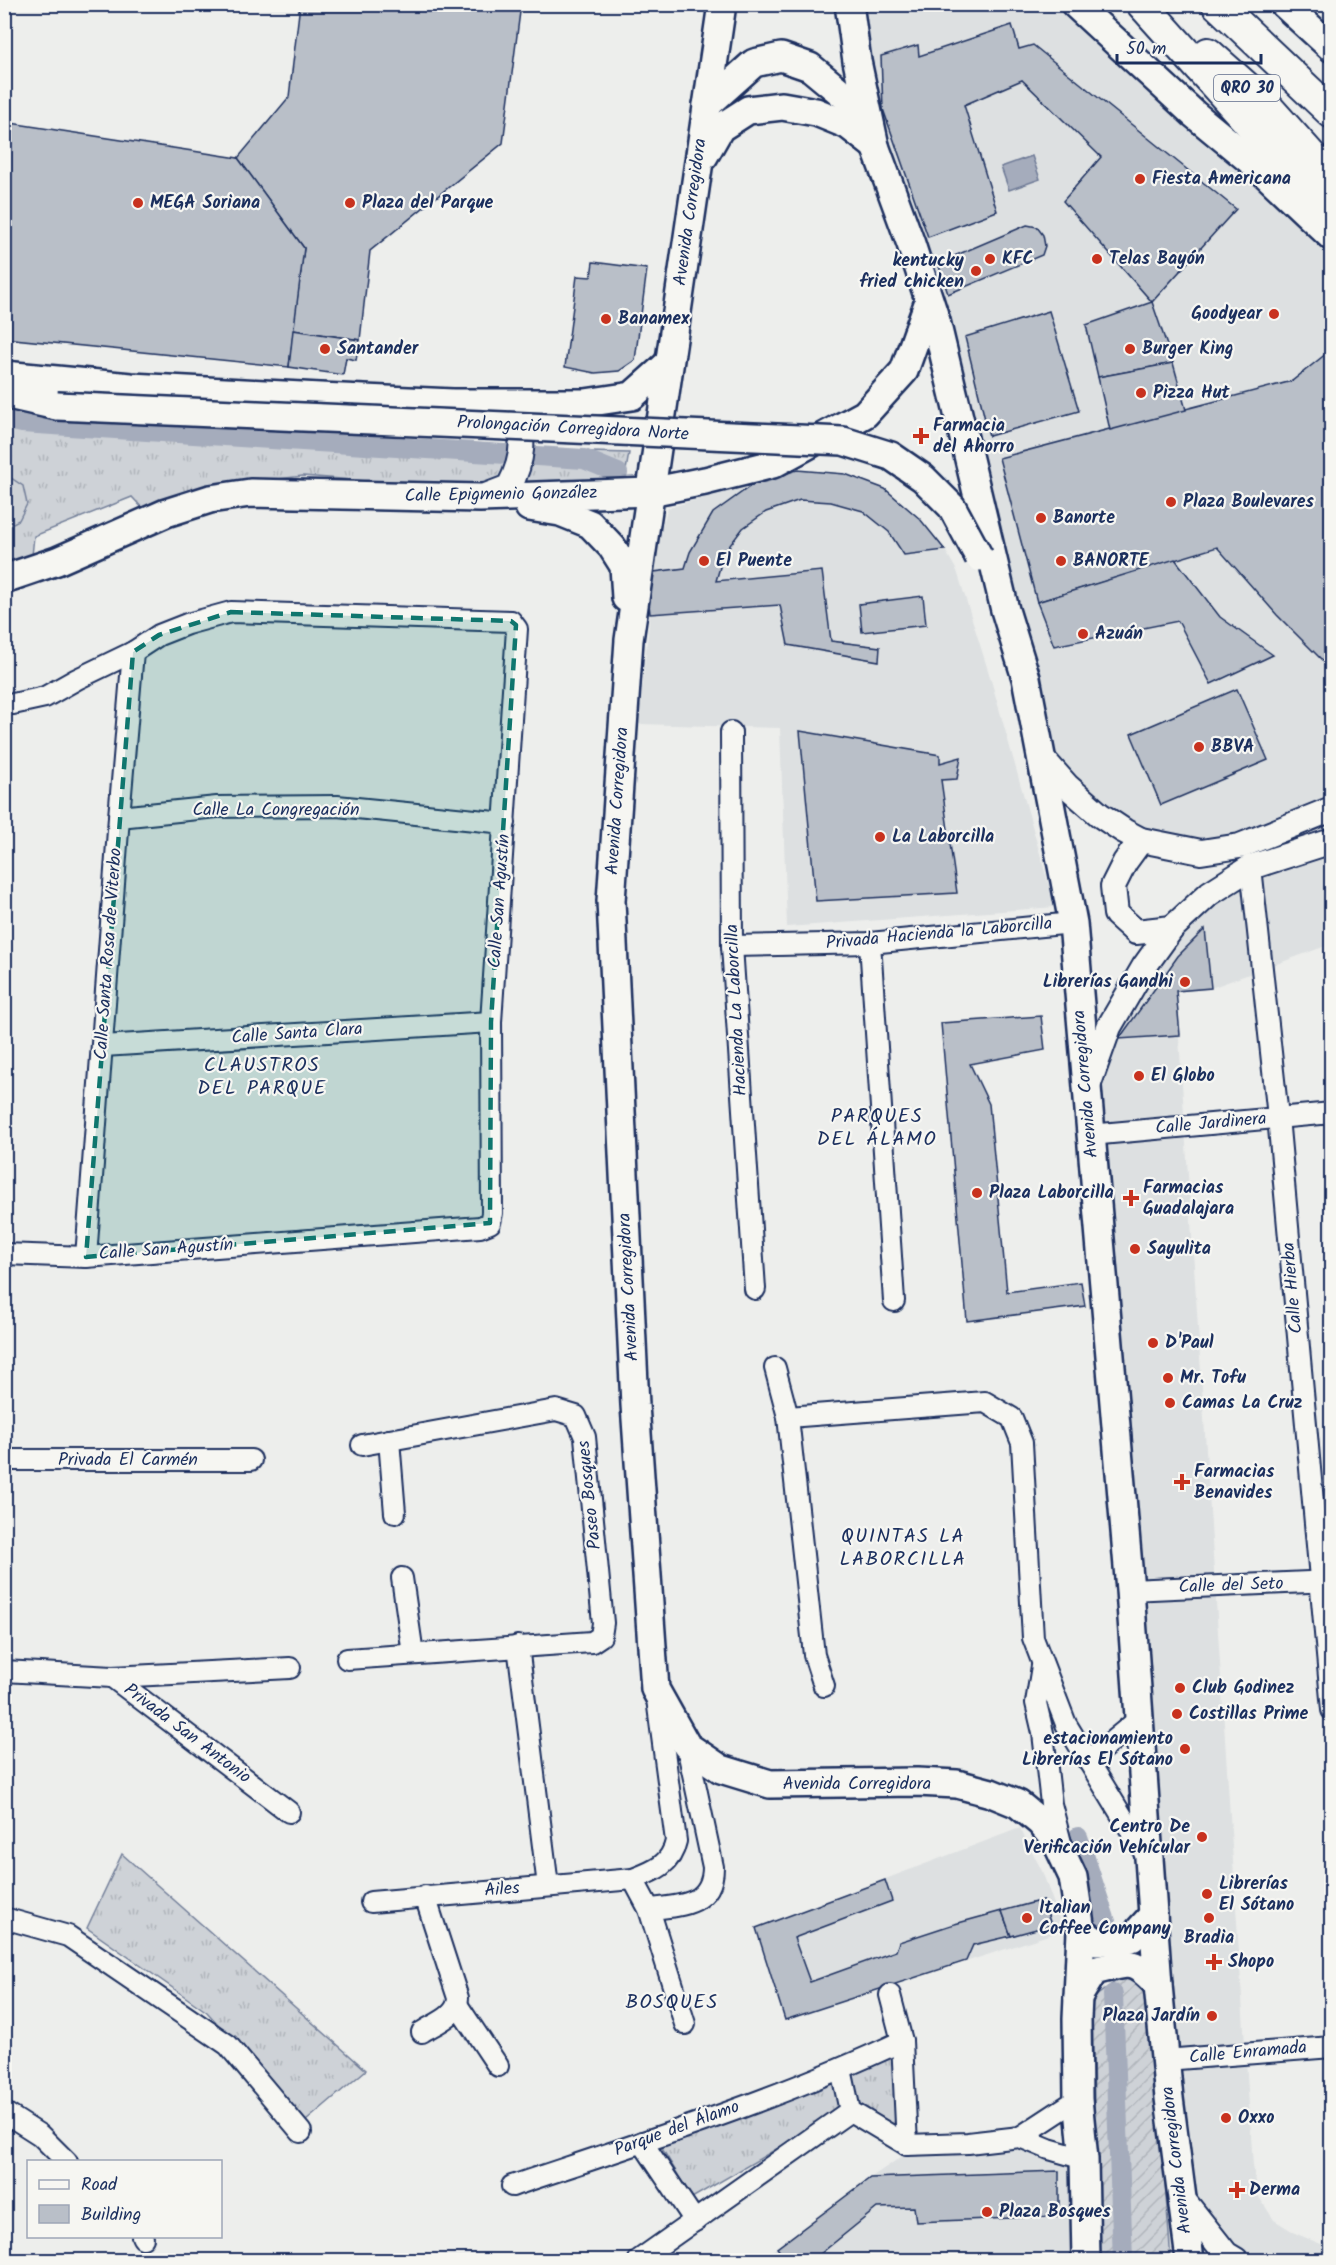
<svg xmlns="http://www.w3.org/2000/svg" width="1336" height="2265" font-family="Kalam,sans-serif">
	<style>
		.built { fill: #dde0e1 }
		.grass { fill: url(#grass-tufts); stroke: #74809a; stroke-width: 1.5 }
		.garden { fill: url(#garden-furrows); stroke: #74809a; stroke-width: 1.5 }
		.pitch { fill: #ced2d7; stroke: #74809a; stroke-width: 1.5 }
		.water { fill: #a5acbc; stroke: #6e7a96; stroke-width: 1.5 }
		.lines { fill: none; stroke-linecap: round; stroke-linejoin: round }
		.canal { stroke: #a5acbc; stroke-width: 20 }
		.building { fill: #b9bfc8; stroke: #1b2f5e; stroke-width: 1.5 }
		.minor-casing { stroke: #1b2f5e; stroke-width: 24 }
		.tertiary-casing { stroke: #1b2f5e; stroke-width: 28 }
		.secondary-casing { stroke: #1b2f5e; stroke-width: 32 }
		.primary-casing { stroke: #1b2f5e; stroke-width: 34 }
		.minor { stroke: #f6f6f2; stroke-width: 20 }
		.tertiary { stroke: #f6f6f2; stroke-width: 24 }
		.secondary { stroke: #f6f6f2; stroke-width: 27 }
		.primary { stroke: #f6f6f2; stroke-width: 30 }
		.secondary-bridge-casing { stroke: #1b2f5e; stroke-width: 32; stroke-linecap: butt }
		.secondary-bridge { stroke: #f6f6f2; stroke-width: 27 }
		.marked { fill: #0f766e; fill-opacity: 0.2; stroke: #0f766e; stroke-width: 4.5; stroke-dasharray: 12 8; stroke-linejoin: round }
		.poi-dot { fill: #c8321e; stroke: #f6f6f2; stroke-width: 2 }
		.labels { text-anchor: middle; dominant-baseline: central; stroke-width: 4.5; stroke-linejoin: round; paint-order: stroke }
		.shield { fill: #f6f6f2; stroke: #5d6b8a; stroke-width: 1.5 }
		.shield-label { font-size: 16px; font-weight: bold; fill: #1b2f5e }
		.poi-label { font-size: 18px; font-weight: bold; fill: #1b2f5e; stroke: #f6f6f2; text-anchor: start }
		.street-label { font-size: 18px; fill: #1b2f5e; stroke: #f6f6f2 }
		.neighbourhood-label { font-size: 20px; letter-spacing: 1.5px; fill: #1b2f5e; stroke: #f6f6f2 }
	</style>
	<defs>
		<pattern id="grass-tufts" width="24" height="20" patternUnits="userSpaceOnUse" patternTransform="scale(1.5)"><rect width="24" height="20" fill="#ced2d7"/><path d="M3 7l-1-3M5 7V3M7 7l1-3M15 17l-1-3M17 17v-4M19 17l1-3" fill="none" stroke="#b0b5bb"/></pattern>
		<pattern id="garden-furrows" width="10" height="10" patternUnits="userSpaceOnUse" patternTransform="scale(1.5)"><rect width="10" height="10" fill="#ced2d7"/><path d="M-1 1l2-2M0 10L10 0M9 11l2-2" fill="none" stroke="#b0b5bb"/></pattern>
	</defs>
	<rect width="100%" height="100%" fill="#edeeec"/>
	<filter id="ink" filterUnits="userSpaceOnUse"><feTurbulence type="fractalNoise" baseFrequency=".0167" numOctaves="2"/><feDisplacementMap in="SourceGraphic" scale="12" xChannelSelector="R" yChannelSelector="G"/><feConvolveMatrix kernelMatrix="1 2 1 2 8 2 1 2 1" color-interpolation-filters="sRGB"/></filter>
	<g filter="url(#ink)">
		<g class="built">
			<polygon points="849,5 1075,5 1331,237 1331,809 1240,846 1141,840 1043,759"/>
			<polygon points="797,470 845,474 885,489 920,519 945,550 957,571 991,680 1055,907 787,927 780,728 638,724 650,614 646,573 668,508"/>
			<polygon points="1331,841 1331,944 1211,988 1176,992 1253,2166 1259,2197 1274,2220 1297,2234 1321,2244 1331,2242 1331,2260 1236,2260 1181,2197 1086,1091 1109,1027 1210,893"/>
			<polygon points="1020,1828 1042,1871 1060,1921 1058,1932 785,2020 756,1928"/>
			<polygon points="1027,2149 1068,2162 1073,2225 1072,2260 760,2260 870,2178 904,2155"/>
		</g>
		<g class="grass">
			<polygon points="5,415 19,423 316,445 629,453 623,488 457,488 303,476 218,486 145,511 132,497 34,536 32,556 5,562"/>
			<polygon points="122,1854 366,2070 306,2121 207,2012 87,1928"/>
			<polygon points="899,2053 899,2129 852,2105 692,2198 658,2142"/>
		</g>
		<polygon class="garden" points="1123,1976 1150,1992 1171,2260 1097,2260 1092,1999"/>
		<polygon class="pitch" points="5,476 8,476 23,486 27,504 19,520 5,527"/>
		<polygon class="water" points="1032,156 1040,179 1009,190 1001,167"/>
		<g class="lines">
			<g class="canal">
				<polyline points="4,419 22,423 584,459 618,473"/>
				<polyline points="1078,1837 1108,1928"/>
				<polyline points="1113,1994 1123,2260"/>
			</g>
		</g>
		<g class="building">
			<polygon points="300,4 521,4 503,143 370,251 360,340 293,330 304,248 238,158 289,97"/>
			<polygon points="1012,25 1019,49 1033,45 1236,209 1152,302 1063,201 1101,157 1022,80 964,105 997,211 928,237 883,109 881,56 918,45 919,56"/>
			<polygon points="4,122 238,158 304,248 289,367 4,338"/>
			<polygon points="1027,225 1037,227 1043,235 1045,246 1042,255 948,294 938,263"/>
			<polygon points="593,262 647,269 635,360 619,371 595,373 565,367 577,276 591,277"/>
			<polygon points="1152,302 1173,363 1098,377 1086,325"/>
			<polygon points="1049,311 1079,411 989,436 965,337"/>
			<polygon points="293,330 360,340 356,360 346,358 343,375 289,367"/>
			<polygon points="1332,349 1332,670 1277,615 1217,547 1037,602 999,458 1292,381"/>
			<polygon points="1173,363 1186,410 1110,430 1098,377"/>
			<polygon points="797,470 845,474 885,489 920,519 945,550 904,555 889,532 863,511 831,502 800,500 766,512 743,528 724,553 716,581 822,571 831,641 880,647 879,661 788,645 780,605 650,614 646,573 685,568 690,552 713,513 755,483"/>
			<polygon points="1175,559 1220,617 1273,655 1211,684 1178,621 1054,646 1037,602"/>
			<polygon points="923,596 926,625 862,632 859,604"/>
			<polygon points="1237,689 1268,760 1161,805 1131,734"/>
			<polygon points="800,731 940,755 940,763 961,757 957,779 941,780 957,893 816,901"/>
			<polygon points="1205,929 1211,988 1176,991 1180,1035 1119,1039 1178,956"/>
			<polygon points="1041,1016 1045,1050 970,1064 989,1104 1007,1292 1081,1282 1085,1306 967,1321 941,1023"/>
			<polygon points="885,1880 892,1901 794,1938 810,1982 896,1951 899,1942 951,1925 1002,1911 1011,1936 973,1945 966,1961 785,2020 756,1928"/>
			<polygon points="1043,1900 1051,1925 1011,1936 1002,1911"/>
			<polygon points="1059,2171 1059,2216 916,2222 914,2207 877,2208 814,2259 816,2260 787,2260 777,2248 870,2178"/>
		</g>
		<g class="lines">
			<defs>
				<g id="minor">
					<polyline points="4,703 13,704 45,697 77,679 133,652 159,635 187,624 231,612 511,621 517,629 491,1022 492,1213 490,1223 480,1227 86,1257 4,1254"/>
					<polyline points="731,732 732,946 755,1289"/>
					<polyline points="119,817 217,807 337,806 505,823"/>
					<polyline points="1251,867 1278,1117 1332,1710"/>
					<polyline points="870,943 894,1301"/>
					<polyline points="732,946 870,943 1073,923"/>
					<polyline points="103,1046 491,1022"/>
					<polyline points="1090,1135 1332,1113"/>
					<polyline points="86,1257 119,817 133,652"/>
					<polyline points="775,1368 788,1417 814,1655 824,1686"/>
					<polyline points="788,1417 985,1402 1012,1418 1022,1443 1033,1638 1066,1724 1147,1857"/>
					<polyline points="389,1440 395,1513"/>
					<polyline points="4,1460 251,1460"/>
					<polyline points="402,1578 413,1654"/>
					<polyline points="1130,1590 1331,1581"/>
					<polyline points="518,1646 548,1886"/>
					<polyline points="347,1659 592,1642 601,1636 603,1623 585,1437 576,1416 556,1410 362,1445"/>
					<polyline points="1042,1666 1036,1703 1043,1733 1051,1804 1061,1843"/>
					<polyline points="4,1671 112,1677 290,1668"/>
					<polyline points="112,1677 289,1812"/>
					<polyline points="1088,1761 1139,1719"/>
					<polyline points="633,1879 649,1909 685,2024"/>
					<path d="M371,1902L633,1879C654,1871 671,1865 676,1841L657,1699"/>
					<path d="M649,1909C679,1906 713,1906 713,1867L687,1746"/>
					<polyline points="4,1918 68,1936 228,2045 301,2132"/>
					<polyline points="890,1995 902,2041 907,2145"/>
					<polyline points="458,2006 498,2066"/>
					<path d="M422,2032C436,2023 458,2016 458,1998L425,1896"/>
					<polyline points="1165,2060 1332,2047"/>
					<polyline points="841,2069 850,2111 907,2145 968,2143 1020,2137 1078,2099"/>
					<polyline points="4,2112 40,2135 67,2162"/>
					<polyline points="1020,2137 1049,2149 1084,2159"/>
					<polyline points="642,2142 695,2221"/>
					<path d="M512,2186C643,2142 777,2100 902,2041"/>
					<polyline points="142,2236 143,2238"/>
					<polyline points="639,2260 850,2111"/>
				</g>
				<g id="tertiary">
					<path d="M483,497L509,487C521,464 529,434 510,412"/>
					<polyline points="1043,759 1067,786 1100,815 1124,831 1141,840 1201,852 1240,846 1332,809"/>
					<polyline points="1141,840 1125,862 1113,886 1116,914 1136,932 1172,928"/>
					<polyline points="1087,1089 1109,1027 1144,967 1172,928 1210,893 1251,867 1332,841"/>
					<polyline points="1181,2197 1226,2254 1236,2260"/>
				</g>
				<g id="secondary">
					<polyline points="722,4 629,640 611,901 635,1405 655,1689 687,1746 721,1769 770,1784 917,1782 957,1784 991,1793 1018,1804 1040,1822 1056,1841 1073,1877 1081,1931 1077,2019 1078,2099 1084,2159 1086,2260"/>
					<polyline points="849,4 857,61 875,146 911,244 936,321 1005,610 1026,678 1073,923 1130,1590 1158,1985 1169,2098 1190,2260"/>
					<polyline points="1075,4 1194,114 1257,166 1332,237"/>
					<polyline points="1284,4 1332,48"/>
					<polyline points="707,105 754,63 781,57 810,67 868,115"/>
					<polyline points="704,156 720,128 748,110 782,106 816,112 848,125 875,146"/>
					<polyline points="4,375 131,387 320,397 453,403 585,403 632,396 669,363"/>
					<polyline points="4,394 57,406"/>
					<polyline points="529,507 560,512 590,524 612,547 624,566 626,598"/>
					<polyline points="4,579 57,561 166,513 210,499 250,493 480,498 650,492 705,481 773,464 865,414 904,371 929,301"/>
					<polyline points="1081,1931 1096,1942 1132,1938 1153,1915"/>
					<path d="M1078,1997L1094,1971C1130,1962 1132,1958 1158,1985"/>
				</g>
				<g id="primary">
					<polyline points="1142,4 1324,206 1332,228"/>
					<polyline points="1217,4 1332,113"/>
					<polyline points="1208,53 1263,102 1332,179"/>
				</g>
			</defs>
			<use href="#minor" class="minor-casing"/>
			<use href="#tertiary" class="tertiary-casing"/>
			<use href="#secondary" class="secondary-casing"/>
			<use href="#primary" class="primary-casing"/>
			<use href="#minor" class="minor"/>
			<use href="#tertiary" class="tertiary"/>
			<use href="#secondary" class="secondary"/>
			<use href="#primary" class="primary"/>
			<defs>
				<polyline id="secondary-bridge" points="57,406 843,441 891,456 923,478 952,507 979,557"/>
			</defs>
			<use href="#secondary-bridge" class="secondary-bridge-casing"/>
			<use href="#secondary-bridge" class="secondary-bridge"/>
		</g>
	</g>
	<path class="marked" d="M231,612L511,621L516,625L491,1022L490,1223L86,1257L133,652L159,635Z"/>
	<g class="poi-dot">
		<circle cx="1140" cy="179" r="6"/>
		<circle cx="138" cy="203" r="6"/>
		<circle cx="350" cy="203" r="6"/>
		<circle cx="990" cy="259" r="6"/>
		<circle cx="1097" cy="259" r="6"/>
		<circle cx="976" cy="271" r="6"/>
		<circle cx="1274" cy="314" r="6"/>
		<circle cx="606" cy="319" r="6"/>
		<circle cx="325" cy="349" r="6"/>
		<circle cx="1130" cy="349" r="6"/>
		<circle cx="1141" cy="393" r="6"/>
		<path d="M918 427h6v6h6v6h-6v6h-6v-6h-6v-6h6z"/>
		<circle cx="1171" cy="502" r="6"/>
		<circle cx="1041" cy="518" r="6"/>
		<circle cx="704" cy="561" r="6"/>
		<circle cx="1061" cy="561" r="6"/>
		<circle cx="1083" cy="634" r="6"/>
		<circle cx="1199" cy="747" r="6"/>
		<circle cx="880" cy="837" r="6"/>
		<circle cx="1185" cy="982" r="6"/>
		<circle cx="1139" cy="1076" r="6"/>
		<circle cx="977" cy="1193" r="6"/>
		<path d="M1128 1189h6v6h6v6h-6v6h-6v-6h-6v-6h6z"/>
		<circle cx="1135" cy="1249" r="6"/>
		<circle cx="1153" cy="1343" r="6"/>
		<circle cx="1168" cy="1378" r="6"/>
		<circle cx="1170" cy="1403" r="6"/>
		<path d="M1179 1473h6v6h6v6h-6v6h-6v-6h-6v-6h6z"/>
		<circle cx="1180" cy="1688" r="6"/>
		<circle cx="1177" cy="1714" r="6"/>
		<circle cx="1185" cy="1749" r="6"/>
		<circle cx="1202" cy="1837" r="6"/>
		<circle cx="1207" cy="1894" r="6"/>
		<circle cx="1027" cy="1918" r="6"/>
		<circle cx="1209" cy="1918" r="6"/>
		<path d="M1211 1953h6v6h6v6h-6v6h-6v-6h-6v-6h6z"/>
		<circle cx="1212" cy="2016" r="6"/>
		<circle cx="1226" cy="2118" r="6"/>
		<path d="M1234 2181h6v6h6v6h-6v6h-6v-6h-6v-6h6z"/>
		<circle cx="987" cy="2212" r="6"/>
	</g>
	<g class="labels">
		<rect class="shield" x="1214" y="75" width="66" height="26" rx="4.5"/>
		<g class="shield-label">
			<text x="1247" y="88">QRO 30</text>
		</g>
		<g class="poi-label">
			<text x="1152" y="179">Fiesta Americana</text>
			<text x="150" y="203">MEGA Soriana</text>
			<text x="362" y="203">Plaza del Parque</text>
			<text x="1002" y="259">KFC</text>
			<text x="1109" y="259">Telas Bayón</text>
			<text x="964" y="261" text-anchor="end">kentucky<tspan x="964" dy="21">fried chicken</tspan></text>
			<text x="1262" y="314" text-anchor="end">Goodyear</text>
			<text x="618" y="319">Banamex</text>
			<text x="337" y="349">Santander</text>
			<text x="1142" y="349">Burger King</text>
			<text x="1153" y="393">Pizza Hut</text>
			<text x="933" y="426">Farmacia<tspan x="933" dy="21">del Ahorro</tspan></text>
			<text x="1183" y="502">Plaza Boulevares</text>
			<text x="1053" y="518">Banorte</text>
			<text x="716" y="561">El Puente</text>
			<text x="1073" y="561">BANORTE</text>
			<text x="1095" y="634">Azuán</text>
			<text x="1211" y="747">BBVA</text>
			<text x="892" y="837">La Laborcilla</text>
			<text x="1173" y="982" text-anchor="end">Librerías Gandhi</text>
			<text x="1151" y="1076">El Globo</text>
			<text x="1143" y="1188">Farmacias<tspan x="1143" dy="21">Guadalajara</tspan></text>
			<text x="989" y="1193">Plaza Laborcilla</text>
			<text x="1147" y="1249">Sayulita</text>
			<text x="1165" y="1343">D'Paul</text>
			<text x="1180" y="1378">Mr. Tofu</text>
			<text x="1182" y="1403">Camas La Cruz</text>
			<text x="1194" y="1472">Farmacias<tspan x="1194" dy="21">Benavides</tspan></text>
			<text x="1192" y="1688">Club Godinez</text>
			<text x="1189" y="1714">Costillas Prime</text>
			<text x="1173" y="1739" text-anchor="end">estacionamiento<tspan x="1173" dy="21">Librerías El Sótano</tspan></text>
			<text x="1190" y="1827" text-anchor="end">Centro De<tspan x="1190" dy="21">Verificación Vehícular</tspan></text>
			<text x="1219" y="1884">Librerías<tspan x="1219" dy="21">El Sótano</tspan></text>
			<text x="1039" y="1908">Italian<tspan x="1039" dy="21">Coffee Company</tspan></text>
			<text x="1209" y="1938" text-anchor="middle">Bradia</text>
			<text x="1228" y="1962">Shopo</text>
			<text x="1200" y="2016" text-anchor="end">Plaza Jardín</text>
			<text x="1238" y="2118">Oxxo</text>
			<text x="1249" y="2190">Derma</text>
			<text x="999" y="2212">Plaza Bosques</text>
		</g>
		<g class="street-label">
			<text transform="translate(691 212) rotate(-82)">Avenida Corregidora</text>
			<text transform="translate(573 429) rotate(3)">Prolongación Corregidora Norte</text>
			<text transform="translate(501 495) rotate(-1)">Calle Epigmenio González</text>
			<text transform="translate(618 801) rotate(-86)">Avenida Corregidora</text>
			<text x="276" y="810">Calle La Congregación</text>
			<text transform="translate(500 901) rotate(-86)">Calle San Agustín</text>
			<text transform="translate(939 934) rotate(-5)">Privada Hacienda la Laborcilla</text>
			<text transform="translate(109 954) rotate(-86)">Calle Santa Rosa de Viterbo</text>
			<text transform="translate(737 1010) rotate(-93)">Hacienda La Laborcilla</text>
			<text transform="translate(297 1034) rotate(-4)">Calle Santa Clara</text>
			<text transform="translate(1086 1084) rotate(-95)">Avenida Corregidora</text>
			<text transform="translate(1211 1124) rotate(-5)">Calle Jardinera</text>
			<text transform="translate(166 1250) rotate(-4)">Calle San Agustín</text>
			<text transform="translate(629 1287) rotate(-93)">Avenida Corregidora</text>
			<text transform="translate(1293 1288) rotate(-95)">Calle Hierba</text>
			<text x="128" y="1460">Privada El Carmén</text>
			<text transform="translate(590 1495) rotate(-96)">Paseo Bosques</text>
			<text transform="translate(1231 1586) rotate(-2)">Calle del Seto</text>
			<text transform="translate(187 1734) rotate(37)">Privada San Antonio</text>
			<text x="857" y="1784">Avenida Corregidora</text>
			<text transform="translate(502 1890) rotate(-4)">Ailes</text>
			<text transform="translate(1248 2053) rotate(-5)">Calle Enramada</text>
			<text transform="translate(677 2129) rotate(-20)">Parque del Álamo</text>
			<text transform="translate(1177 2160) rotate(-97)">Avenida Corregidora</text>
		</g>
		<g class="neighbourhood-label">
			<text x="262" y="1066">CLAUSTROS<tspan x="262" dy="23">DEL PARQUE</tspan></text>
			<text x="877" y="1117">PARQUES<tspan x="877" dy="23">DEL ÁLAMO</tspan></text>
			<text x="903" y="1537">QUINTAS LA<tspan x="903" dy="23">LABORCILLA</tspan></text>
			<text x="672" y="2003">BOSQUES</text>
		</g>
	</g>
	<rect width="1336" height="2265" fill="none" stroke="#f6f6f2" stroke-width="24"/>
	<rect x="12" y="12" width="1312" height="2241" fill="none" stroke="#1b2f5e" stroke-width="2" filter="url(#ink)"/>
	<rect x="27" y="2160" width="195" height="78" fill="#f6f6f2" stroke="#9ea6b7" stroke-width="1.5"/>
	<rect x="39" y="2180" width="30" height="9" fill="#f6f6f2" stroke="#9ea6b7" stroke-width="1.5"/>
	<text x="81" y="2190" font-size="18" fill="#1b2f5e">Road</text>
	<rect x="39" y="2205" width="30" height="18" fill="#b9bfc8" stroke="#9ea6b7" stroke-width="1.5"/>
	<text x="81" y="2220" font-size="18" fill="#1b2f5e">Building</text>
	<path d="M1117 54v9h144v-9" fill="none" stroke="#1b2f5e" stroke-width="3"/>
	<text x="1126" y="54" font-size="18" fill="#1b2f5e" stroke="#f6f6f2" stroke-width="4.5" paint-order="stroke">50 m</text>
</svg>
